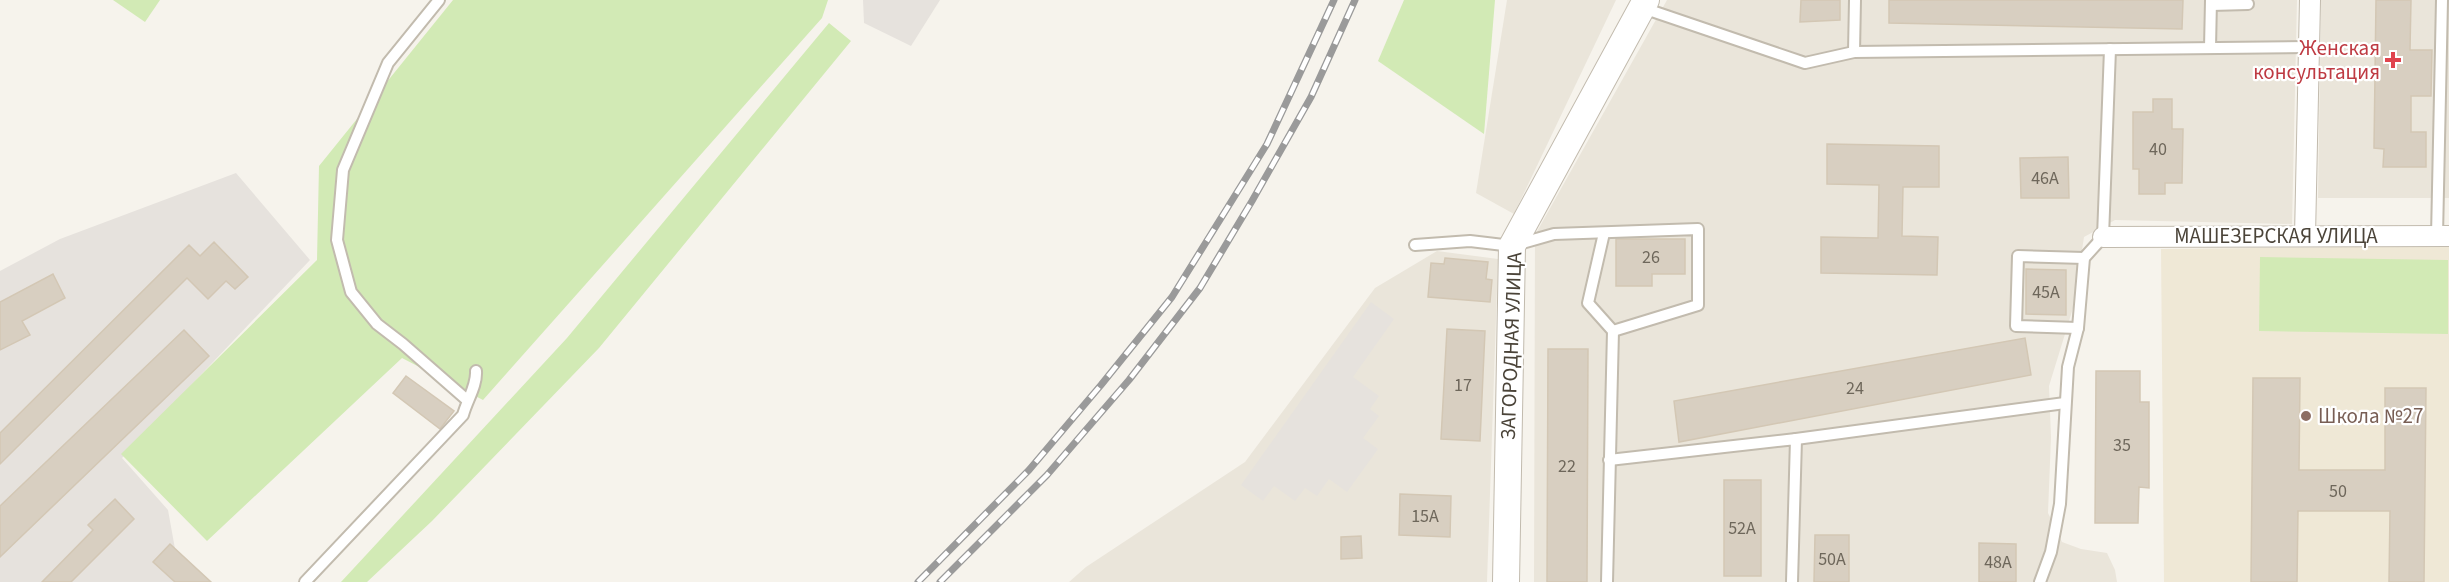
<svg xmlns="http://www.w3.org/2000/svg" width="2449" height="582" font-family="'Source Sans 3',sans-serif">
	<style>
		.residential { fill: #eae5da }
		.industrial { fill: #e6e2dd }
		.education { fill: #efe8d6 }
		.green { fill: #d2eab5 }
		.building { fill: #d8cfc1; stroke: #d3c7b4; stroke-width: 1.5 }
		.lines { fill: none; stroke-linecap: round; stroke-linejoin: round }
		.service-casing { stroke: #c2bbae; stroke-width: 14 }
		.minor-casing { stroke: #c2bbae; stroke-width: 22 }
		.tertiary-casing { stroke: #c2bbae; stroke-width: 28 }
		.service { stroke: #fff; stroke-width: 10 }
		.minor { stroke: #fff; stroke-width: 20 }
		.tertiary { stroke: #fff; stroke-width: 26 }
		.rail-casing { stroke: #9a9a9a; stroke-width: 7 }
		.rail { stroke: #fff; stroke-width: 4.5; stroke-dasharray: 14; stroke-linecap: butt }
		.health-dot { fill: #e0444e; stroke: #fff; stroke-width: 2 }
		.education-dot { fill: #8d6e63; stroke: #fff; stroke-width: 2 }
		.labels { text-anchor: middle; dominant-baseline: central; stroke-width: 4.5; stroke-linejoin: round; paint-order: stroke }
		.number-label { font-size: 18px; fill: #6e675b }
		.health-label { font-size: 21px; fill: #be3a42; stroke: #fff; text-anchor: end }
		.street-label { font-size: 21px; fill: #4b4439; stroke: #fff }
		.education-label { font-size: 21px; fill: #785e54; stroke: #fff; text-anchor: start }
	</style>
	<rect width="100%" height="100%" fill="#f6f3ec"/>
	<g class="residential">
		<polygon points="1507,0 1616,0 1514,214 1476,193"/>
		<polygon points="1667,0 2297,0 2292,224 2115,220 2084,237 2073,308 2049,386 2051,437 2048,513 2062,542 2081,549 2107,553 2115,570 2117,582 1534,582 1535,235"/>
		<polygon points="2321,0 2449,0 2449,198 2318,198"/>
		<polygon points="1437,251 1498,259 1487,582 1069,582 1086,567 1245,462 1375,288"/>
	</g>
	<g class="industrial">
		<polygon points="863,0 940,0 911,46 864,23"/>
		<polygon points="236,173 310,260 122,458 168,510 181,582 0,582 0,271 60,239"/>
		<polygon points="1371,302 1394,319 1353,377 1379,396 1370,409 1379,416 1363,438 1378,449 1347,492 1329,479 1317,496 1305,488 1295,501 1274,486 1263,501 1241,485"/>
	</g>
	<polygon class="education" points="2449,246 2449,582 2164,582 2161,249"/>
	<g class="green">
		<polygon points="113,0 160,0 145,22"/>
		<polygon points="453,0 828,0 822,18 483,400 402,358 207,541 121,454 317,260 319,166"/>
		<polygon points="1404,0 1495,0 1484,134 1378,61"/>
		<polygon points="829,23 851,41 599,348 432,521 367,582 341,582 567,338"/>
		<polygon points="2260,257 2448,260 2448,334 2259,331"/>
	</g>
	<g class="building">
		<polygon points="1801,0 1840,0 1840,20 1800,22"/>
		<polygon points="1889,0 2183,0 2182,29 1889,23"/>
		<polygon points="2376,0 2411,0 2410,50 2432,50 2431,96 2411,96 2411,132 2426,132 2426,167 2383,167 2384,149 2374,148"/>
		<polygon points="2153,99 2172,99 2172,129 2183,129 2182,183 2165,183 2165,194 2139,194 2139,169 2133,169 2133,112 2153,112"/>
		<polygon points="1827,144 1939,146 1939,187 1903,187 1902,236 1938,237 1937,275 1821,273 1821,237 1878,238 1879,185 1827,184"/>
		<polygon points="2068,157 2069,198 2021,198 2020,158"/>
		<polygon points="1616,239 1685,239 1685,274 1652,274 1652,286 1616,286"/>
		<polygon points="214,242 248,277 235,289 226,281 208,299 187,278 0,464 0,433 189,245 200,256"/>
		<polygon points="1445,258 1488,262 1486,279 1492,280 1490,302 1428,297 1431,263 1444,264"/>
		<polygon points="2026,269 2066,270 2066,315 2026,314"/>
		<polygon points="53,274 65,298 22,321 30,335 0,350 0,302"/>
		<polygon points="1447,329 1485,331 1480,441 1441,439"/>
		<polygon points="184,330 209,356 0,557 0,506"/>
		<polygon points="2025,338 2031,375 1679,442 1674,401"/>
		<polygon points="1548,349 1588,349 1587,582 1547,582"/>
		<polygon points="2096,371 2140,371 2140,402 2149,402 2149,488 2139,487 2138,523 2095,523"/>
		<polygon points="406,376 454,411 440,429 393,393"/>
		<polygon points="2253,378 2300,378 2299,470 2385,470 2385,388 2426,388 2424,582 2389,582 2390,511 2298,511 2297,582 2251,582"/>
		<rect x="1724" y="480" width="37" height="96"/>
		<polygon points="1400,494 1451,496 1450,537 1399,535"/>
		<polygon points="115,499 134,519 71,582 42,582 93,530 88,525"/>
		<polygon points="1815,535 1849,535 1849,582 1814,582"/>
		<polygon points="1361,536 1362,558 1341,559 1341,537"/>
		<polygon points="1979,543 2016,544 2016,582 1979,582"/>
		<polygon points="170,544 211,582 175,582 153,562"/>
	</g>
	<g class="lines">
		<defs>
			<g id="service">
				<polyline points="439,0 388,63 343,170 337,240 351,292 377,324 403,344 467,400"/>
				<polyline points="1855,0 1854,52 2309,47"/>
				<polyline points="2211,5 2248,4"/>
				<polyline points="1643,8 1805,63 1854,52"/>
				<polyline points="2210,48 2211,0"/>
				<polyline points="1604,233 1588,303 1613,331 1607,582"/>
				<polyline points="2437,236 2442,0"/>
				<polyline points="1415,245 1470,241 1512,246 1554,234 1698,229 1698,305 1613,331"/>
				<polyline points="2078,328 2016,326 2018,256 2084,258"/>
				<polyline points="1796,439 2065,403"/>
				<polyline points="1609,460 1796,439 1792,582"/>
				<path d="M305,582L463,415C467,400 477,386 476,371"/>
				<polyline points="2040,582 2051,552 2060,504 2068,367 2078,328 2084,258 2103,237 2110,49"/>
			</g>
			<g id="minor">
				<polyline points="2305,236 2310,0"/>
				<polyline points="2103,237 2449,236"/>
			</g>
			<polyline id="tertiary" points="1506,582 1512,246 1646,0"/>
		</defs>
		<use href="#service" class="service-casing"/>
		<use href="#minor" class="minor-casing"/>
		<use href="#tertiary" class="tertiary-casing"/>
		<use href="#service" class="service"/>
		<use href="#minor" class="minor"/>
		<use href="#tertiary" class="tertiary"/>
		<defs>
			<g id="rail">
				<polyline points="918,582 1029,470 1101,385 1172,297 1267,144 1334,0"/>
				<polyline points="940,582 1047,475 1129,380 1200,288 1252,201 1311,97 1355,0"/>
			</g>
		</defs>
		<use href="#rail" class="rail-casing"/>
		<use href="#rail" class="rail"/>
	</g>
	<path class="health-dot" d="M2390 51h6v6h6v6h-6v6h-6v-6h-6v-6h6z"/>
	<circle class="education-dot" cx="2306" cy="416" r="6"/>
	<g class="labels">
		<g class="number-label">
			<text x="2158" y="149">40</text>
			<text x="2045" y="178">46А</text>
			<text x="1651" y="257">26</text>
			<text x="2046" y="292">45А</text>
			<text x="1463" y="385">17</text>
			<text x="1855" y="388">24</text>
			<text x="2122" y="445">35</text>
			<text x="1567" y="466">22</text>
			<text x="2338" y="491">50</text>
			<text x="1425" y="516">15А</text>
			<text x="1742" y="528">52А</text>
			<text x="1832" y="559">50А</text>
			<text x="1998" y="562">48А</text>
		</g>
		<g class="health-label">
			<text x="2380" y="48">Женская<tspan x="2380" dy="24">консультация</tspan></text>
		</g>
		<g class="street-label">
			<text x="2276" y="236">МАШЕЗЕРСКАЯ УЛИЦА</text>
			<text transform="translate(1511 346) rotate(-88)">ЗАГОРОДНАЯ УЛИЦА</text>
		</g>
		<g class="education-label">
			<text x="2318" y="416">Школа №27</text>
		</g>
	</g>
</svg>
